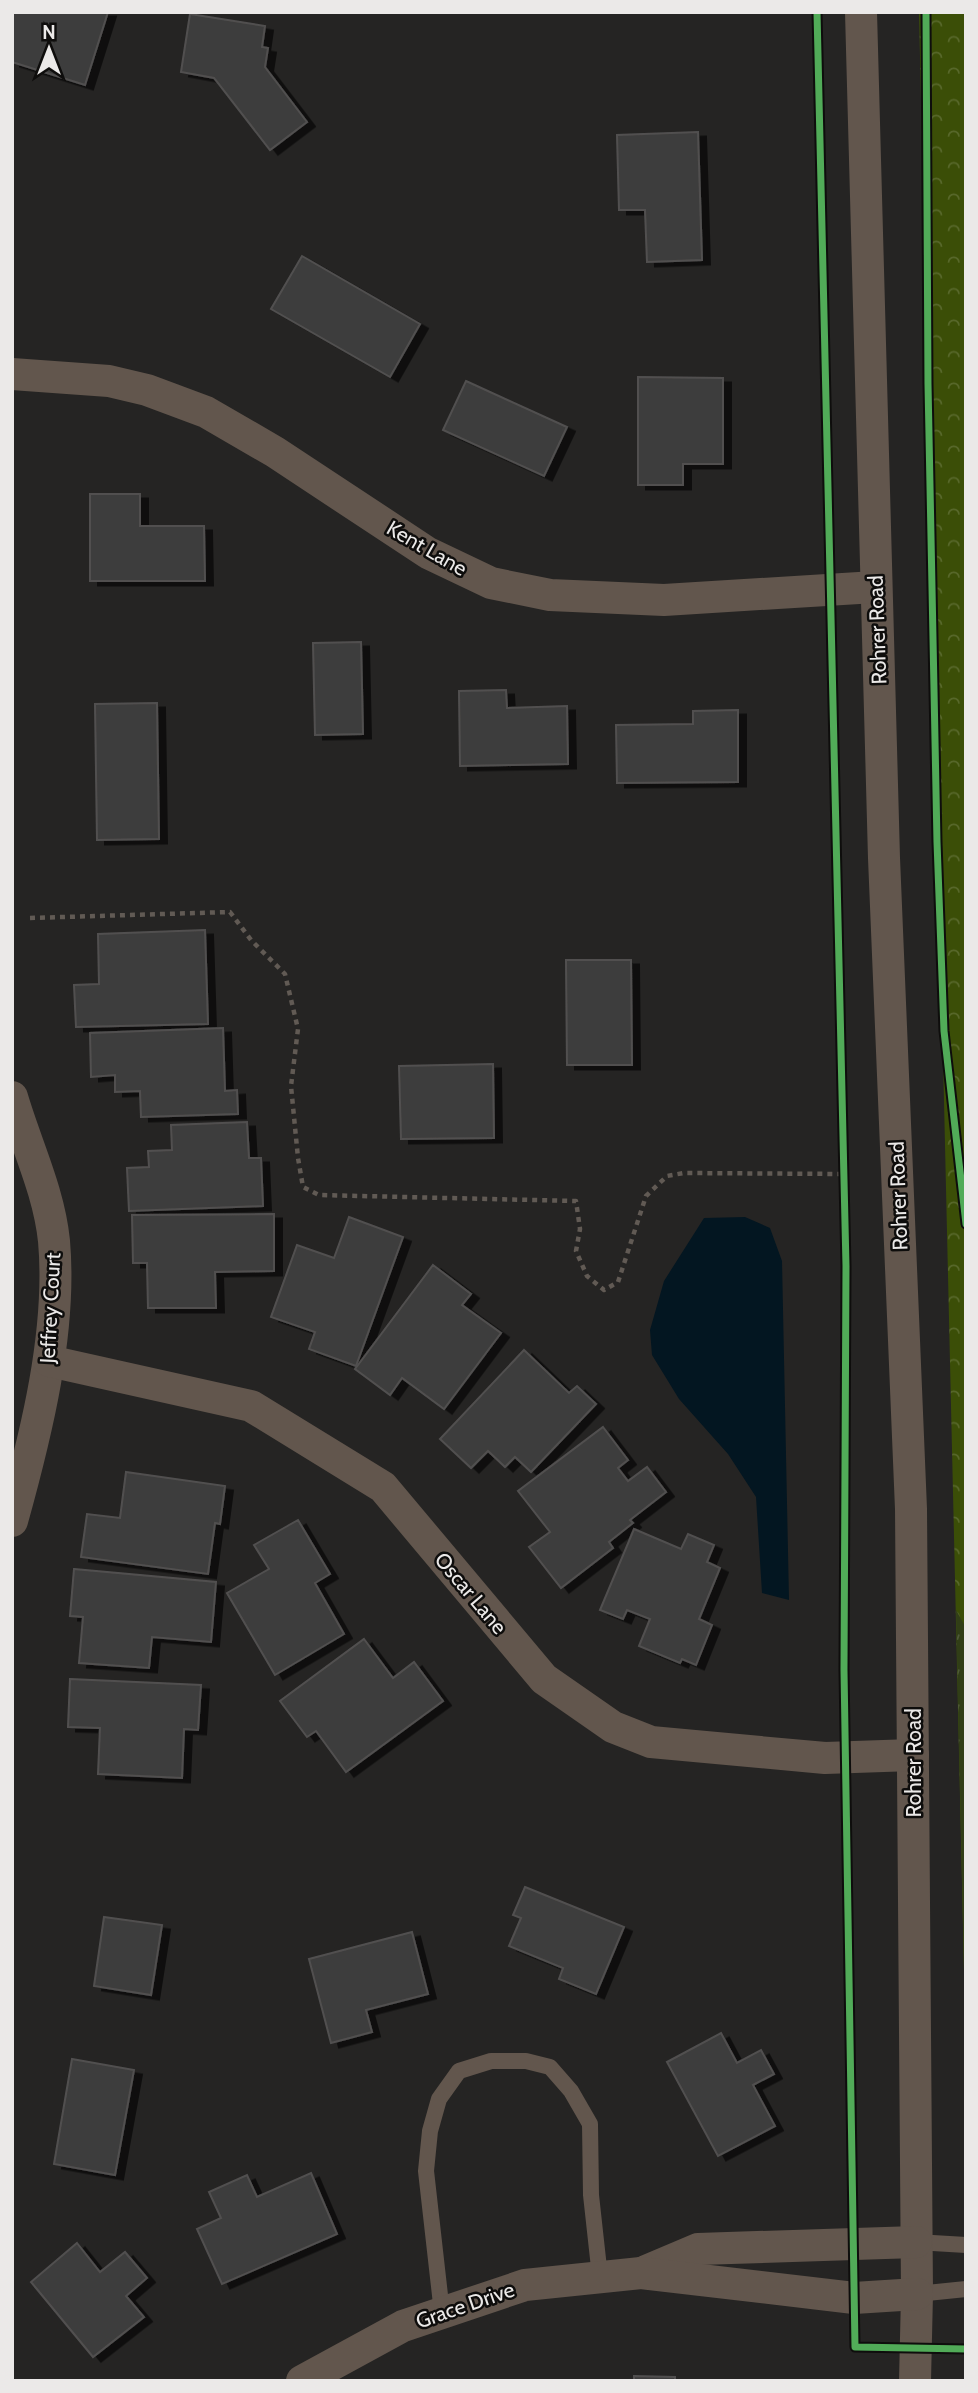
<svg xmlns="http://www.w3.org/2000/svg" width="978" height="2393" font-family="Cabin,sans-serif">
	<style>
		.forest { fill: url(#forest-crowns) }
		.park { fill: url(#park-tufts) }
		.water { fill: #031621 }
		.building { fill: #3e3d3c; stroke: #515050; stroke-width: 2; filter: url(#shadow) }
		.lines { fill: none; stroke-linecap: round; stroke-linejoin: round }
		.path { stroke: #615a54; stroke-width: 4.5; stroke-dasharray: 5 5; stroke-linecap: butt }
		.service { stroke: #62564d; stroke-width: 16 }
		.minor { stroke: #62564d; stroke-width: 32 }
		.cycleway-casing { stroke: #0e0d0c; stroke-width: 11 }
		.cycleway { stroke: #51ab58; stroke-width: 7 }
		.labels { text-anchor: middle; dominant-baseline: central; stroke-width: 5; stroke-linejoin: round; paint-order: stroke }
		.street-label { font-size: 21px; fill: #ebe9e8; stroke: #0e0d0c }
	</style>
	<defs>
		<pattern id="forest-crowns" width="20" height="18" patternUnits="userSpaceOnUse" patternTransform="scale(1.75)"><rect width="20" height="18" fill="#3b4e07"/><path d="M2 6a3 3 0 1 1 6 0M12 15a3 3 0 1 1 6 0" fill="none" stroke="#58682b"/></pattern>
		<pattern id="park-tufts" width="24" height="20" patternUnits="userSpaceOnUse" patternTransform="scale(1.75)"><rect width="24" height="20" fill="#313e17"/><path d="M3 7l-1-3M5 7V3M7 7l1-3M15 17l-1-3M17 17v-4M19 17l1-3" fill="none" stroke="#4f5a39"/></pattern>
		<filter id="shadow"><feDropShadow dx="8" dy="4.5" stdDeviation="0" flood-color="#0009"/></filter>
	</defs>
	<rect width="100%" height="100%" fill="#252423"/>
	<polygon class="forest" points="919,12 966,12 966,2058"/>
	<polygon class="park" points="956,1610 966,1628 966,2058"/>
	<polygon class="water" points="745,1217 770,1228 782,1261 789,1600 762,1593 756,1497 728,1454 679,1399 652,1355 650,1330 664,1281 704,1218"/>
	<g class="building">
		<polygon points="12,12 108,12 85,85 12,62"/>
		<polygon points="190,14 265,26 262,47 268,48 265,67 307,122 270,150 214,78 181,72"/>
		<polygon points="698,132 702,260 647,262 645,210 619,210 617,135"/>
		<polygon points="302,256 420,324 390,377 271,309"/>
		<polygon points="638,377 723,378 723,464 683,464 683,485 638,485"/>
		<polygon points="466,381 567,427 544,476 443,430"/>
		<polygon points="90,494 140,494 140,526 204,526 205,581 90,581"/>
		<polygon points="361,642 363,734 315,735 313,643"/>
		<polygon points="506,690 507,708 567,706 568,764 460,766 459,691"/>
		<polygon points="157,703 159,839 97,840 95,704"/>
		<polygon points="738,710 738,782 617,783 616,725 693,724 693,711"/>
		<polygon points="205,930 208,1024 76,1027 74,985 99,984 98,934"/>
		<polygon points="566,960 631,960 632,1065 567,1065"/>
		<polygon points="223,1028 225,1091 237,1090 238,1114 141,1117 140,1091 115,1092 115,1075 91,1077 90,1033"/>
		<polygon points="493,1064 494,1138 401,1139 399,1066"/>
		<polygon points="247,1122 249,1158 261,1158 263,1206 129,1211 127,1168 149,1167 148,1151 172,1150 171,1125"/>
		<polygon points="274,1214 274,1271 215,1272 216,1308 148,1308 147,1263 133,1263 132,1215"/>
		<polygon points="349,1217 403,1237 356,1366 309,1349 315,1332 271,1317 297,1245 334,1258"/>
		<polygon points="433,1265 471,1294 462,1305 501,1333 444,1409 402,1378 390,1395 355,1369"/>
		<polygon points="524,1350 569,1393 577,1386 596,1404 531,1472 515,1457 505,1467 488,1451 471,1468 440,1439"/>
		<polygon points="603,1427 628,1460 618,1468 628,1481 647,1467 666,1492 630,1520 633,1523 609,1542 613,1548 561,1588 529,1547 550,1532 518,1491"/>
		<polygon points="126,1472 225,1486 220,1524 215,1523 208,1574 81,1557 87,1514 120,1518"/>
		<polygon points="298,1520 330,1574 315,1583 344,1634 275,1675 227,1593 269,1569 254,1545"/>
		<polygon points="634,1529 681,1549 688,1534 714,1545 707,1562 720,1568 699,1619 712,1625 696,1665 682,1659 680,1663 639,1646 650,1619 627,1610 623,1619 600,1610"/>
		<polygon points="74,1569 216,1582 211,1642 152,1637 149,1668 79,1663 83,1617 70,1616"/>
		<polygon points="364,1639 393,1678 414,1662 443,1701 346,1772 316,1731 307,1737 280,1701"/>
		<polygon points="70,1679 201,1685 198,1730 184,1729 182,1778 98,1774 100,1728 68,1727"/>
		<polygon points="525,1887 624,1927 596,1994 559,1979 563,1968 509,1946 521,1918 513,1915"/>
		<polygon points="104,1917 162,1925 151,1995 94,1986"/>
		<polygon points="412,1932 428,1994 366,2010 372,2032 331,2043 309,1959"/>
		<polygon points="721,2033 737,2063 761,2050 774,2074 753,2085 775,2126 718,2156 667,2062"/>
		<polygon points="72,2059 134,2070 115,2175 54,2164"/>
		<polygon points="311,2173 337,2234 222,2284 197,2229 221,2218 209,2192 247,2175 257,2197"/>
		<polygon points="77,2243 100,2272 125,2252 147,2278 126,2296 144,2317 93,2357 31,2282"/>
		<polygon points="634,2376 675,2377 675,2381 634,2381"/>
	</g>
	<g class="lines">
		<polyline class="path" points="30,918 230,912 251,940 285,974 298,1029 291,1086 298,1158 303,1187 319,1195 576,1201 580,1229 576,1251 587,1276 604,1290 618,1282 646,1196 667,1176 684,1173 843,1174"/>
		<g class="service">
			<polyline points="916,2242 966,2245"/>
			<polyline points="917,2294 966,2289"/>
			<polyline points="442,2313 426,2171 430,2131 439,2099 459,2071 491,2061 526,2061 550,2067 571,2091 590,2124 591,2195 600,2277"/>
		</g>
		<g class="minor">
			<polyline points="861,12 884,858 911,1509 917,2294 915,2381"/>
			<polyline points="12,374 109,381 147,390 206,412 275,452 428,553 491,583 550,595 664,600 875,587"/>
			<path d="M12,1097C26,1145 49,1191 54,1241C62,1331 36,1435 12,1521"/>
			<polyline points="49,1361 251,1406 383,1487 544,1679 613,1727 651,1742 825,1758 913,1755"/>
			<polyline points="646,2271 698,2249 916,2242"/>
			<polyline points="302,2381 403,2326 525,2285 641,2273 854,2298 917,2294"/>
		</g>
		<defs>
			<g id="cycleway">
				<polyline points="817,12 846,1266 844,1670 855,2347 966,2349"/>
				<polyline points="926,12 928,384 937,842 944,1031 966,1224"/>
			</g>
		</defs>
		<use href="#cycleway" class="cycleway-casing"/>
		<use href="#cycleway" class="cycleway"/>
	</g>
	<g class="labels">
		<g class="street-label">
			<text transform="translate(427 548) rotate(30)">Kent Lane</text>
			<text transform="translate(877 630) rotate(-92)">Rohrer Road</text>
			<text transform="translate(898 1196) rotate(-92)">Rohrer Road</text>
			<text transform="translate(50 1308) rotate(-87)">Jeffrey Court</text>
			<text transform="translate(471 1593) rotate(50)">Oscar Lane</text>
			<text transform="translate(913 1763) rotate(-90)">Rohrer Road</text>
			<text transform="translate(465 2305) rotate(-19)">Grace Drive</text>
		</g>
	</g>
	<rect width="978" height="2393" fill="none" stroke="#ebe9e8" stroke-width="28"/>
	<g transform="translate(49 49)" stroke="#0e0d0c" stroke-width="5" paint-order="stroke">
	<path d="M0-5L12 26L0 18L-12 26Z" fill="#ebe9e8"/>
	<text y="-10" font-size="19" font-weight="bold" text-anchor="middle" fill="#ebe9e8">N</text>
	</g>
</svg>
